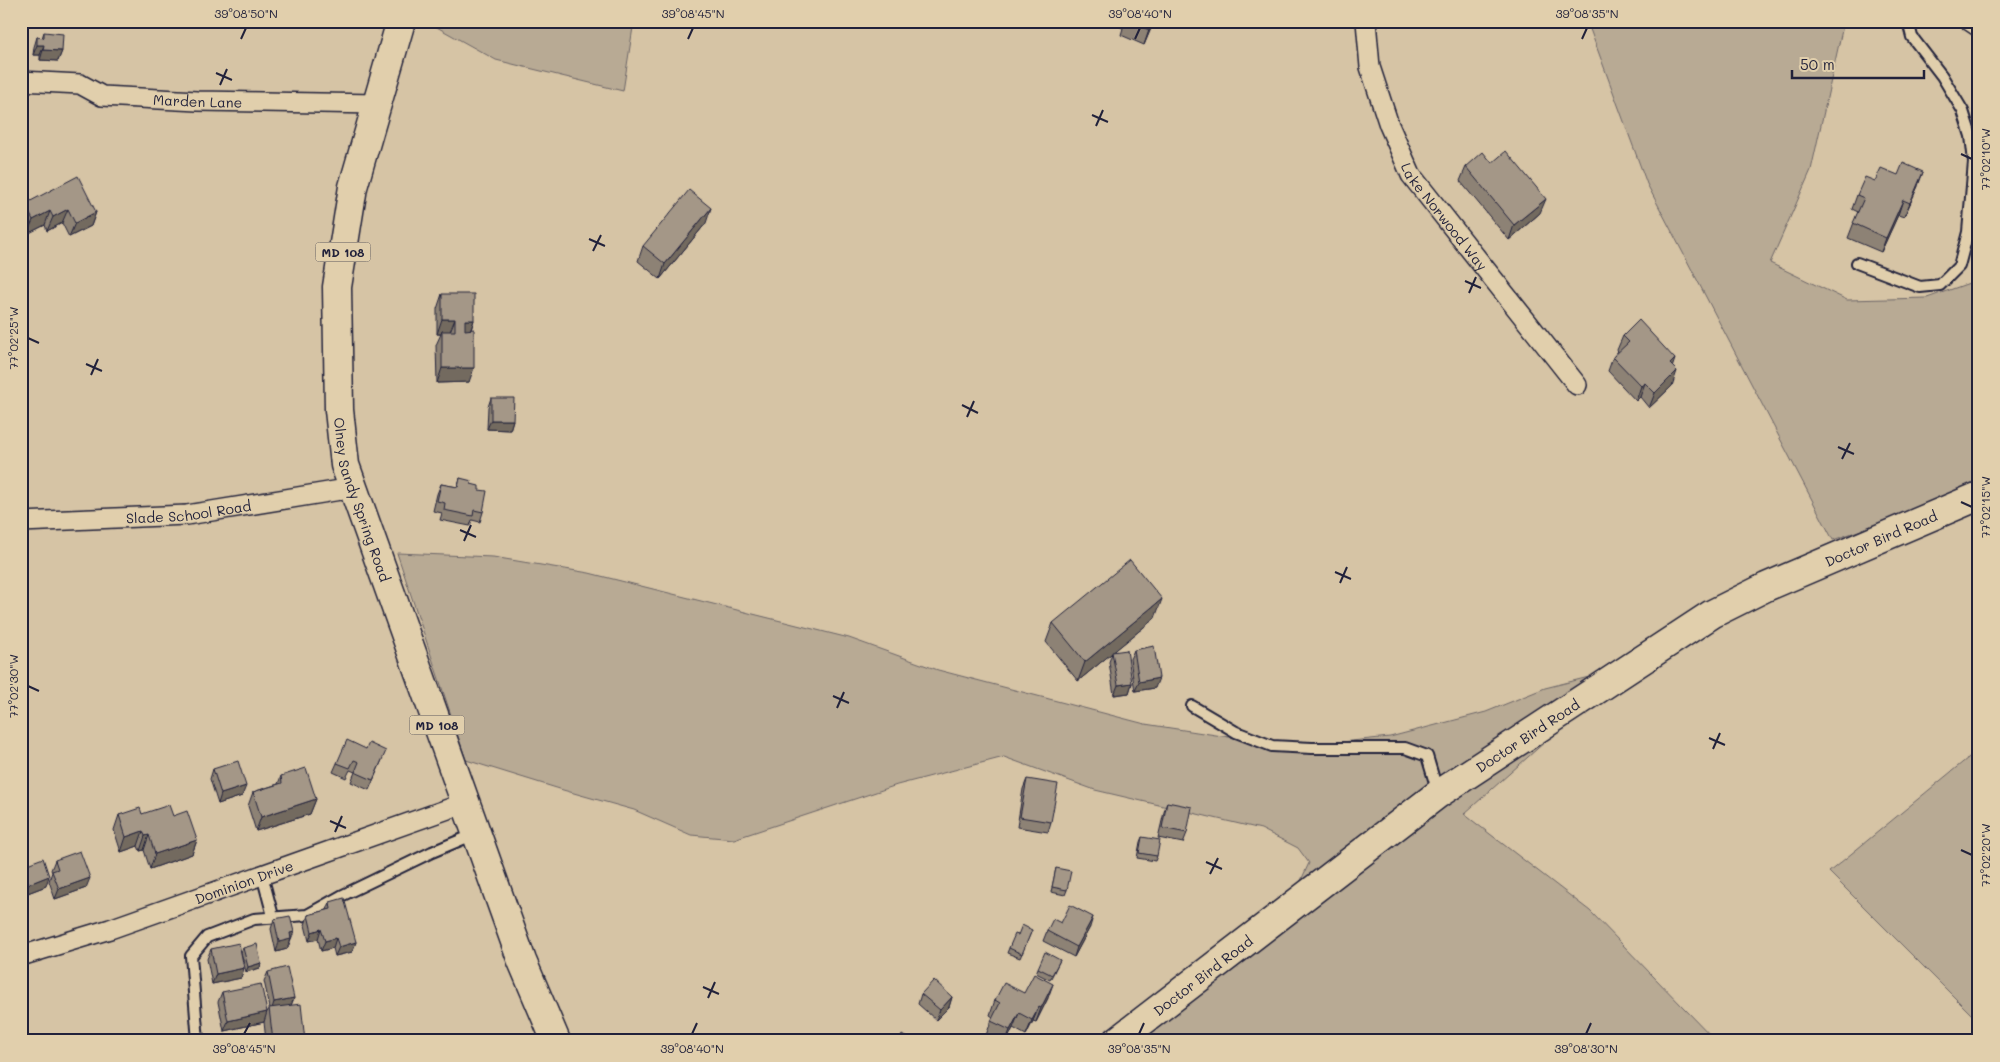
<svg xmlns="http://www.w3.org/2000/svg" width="2000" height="1062" font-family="Mali,sans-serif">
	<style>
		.green { fill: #b8aa94; stroke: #6d6668 }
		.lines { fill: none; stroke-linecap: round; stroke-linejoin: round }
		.lane-casing { stroke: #22223b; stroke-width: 14 }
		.street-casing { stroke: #22223b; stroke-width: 22 }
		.secondary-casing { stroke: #22223b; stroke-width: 31 }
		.primary-casing { stroke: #22223b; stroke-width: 31 }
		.lane { stroke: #e1cfac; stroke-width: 10 }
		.street { stroke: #e1cfac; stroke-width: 19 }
		.secondary { stroke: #e1cfac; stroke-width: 28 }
		.primary { stroke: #e1cfac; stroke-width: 28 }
		.wall { fill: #8d8274; stroke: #22223b }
		.shaded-wall { fill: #736a5e; stroke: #22223b }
		.building { fill: #a49787; stroke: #22223b }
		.ticks { fill: none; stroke: #22223b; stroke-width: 2 }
		.labels { text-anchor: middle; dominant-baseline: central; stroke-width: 5; stroke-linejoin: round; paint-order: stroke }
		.shield { fill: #e1cfac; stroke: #5b565d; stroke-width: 1 }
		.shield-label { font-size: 12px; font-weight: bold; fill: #22223b }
		.street-label { font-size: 14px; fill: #22223b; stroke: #e1cfac }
		.neatline { fill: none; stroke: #22223b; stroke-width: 2 }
		.ticks-label { font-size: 12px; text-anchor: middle; fill: #22223b }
	</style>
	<rect width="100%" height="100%" fill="#d6c4a5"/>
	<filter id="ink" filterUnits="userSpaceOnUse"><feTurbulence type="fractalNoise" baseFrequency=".02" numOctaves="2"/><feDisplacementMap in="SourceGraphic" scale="10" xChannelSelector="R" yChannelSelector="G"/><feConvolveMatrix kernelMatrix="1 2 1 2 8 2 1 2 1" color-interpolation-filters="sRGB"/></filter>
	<g filter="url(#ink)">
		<g class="green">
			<polygon points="426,21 634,21 623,91 496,60"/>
			<polygon points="1587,21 1844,21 1811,170 1770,263 1847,300 1927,298 1975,281 1979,276 1979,488 1833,540 1647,184"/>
			<polygon points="397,553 493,557 589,573 849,638 938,670 1145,724 1293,747 1390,737 1486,712 1545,688 1629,667 1464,814 1590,911 1716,1041 1131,1041 1287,911 1309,863 1298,848 1261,829 1095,790 1004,757 897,785 734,839 691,835 634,810 563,790 466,760"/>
			<polygon points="1979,749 1979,1022 1829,872"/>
		</g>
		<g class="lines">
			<defs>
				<g id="lane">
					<polyline points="1857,263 1920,287 1940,285 1959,266 1968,232 1974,162 1971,136 1963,111 1942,76 1912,37 1908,21"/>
					<polyline points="1192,706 1236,732 1272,746 1312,748 1405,748 1427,756 1438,793"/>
					<polyline points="262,875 273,916"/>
					<polyline points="198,1041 191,956 207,937 254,919 307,915 341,896 432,852 475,834"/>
				</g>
				<g id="street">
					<path id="s1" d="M1366,21L1370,67L1389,125L1411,175L1577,385"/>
					<polyline points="1970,21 1979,27"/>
					<path id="s2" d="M21,81L80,84L102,96L197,101L377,104"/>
					<path id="s3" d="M21,522L187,515L353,488"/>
					<path id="s4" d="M21,956L110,929L465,803"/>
				</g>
				<g id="secondary">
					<path id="s5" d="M1117,1041L1438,794L1712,614L1766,587L1979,496"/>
				</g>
				<g id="primary">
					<path id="s6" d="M401,21L353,187L337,287L339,410L345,465L522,961L556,1041"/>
				</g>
			</defs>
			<use href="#lane" class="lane-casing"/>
			<use href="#street" class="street-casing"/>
			<use href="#secondary" class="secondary-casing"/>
			<use href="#primary" class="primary-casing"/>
			<use href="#lane" class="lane"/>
			<use href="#street" class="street"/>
			<use href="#secondary" class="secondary"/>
			<use href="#primary" class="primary"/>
		</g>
		<g class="wall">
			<polygon points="1107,21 1154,21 1144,45 1121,35 1123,28"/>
			<polygon points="44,32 62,51 58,61 40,60 40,55 33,55 34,47 37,37 42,38"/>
			<polygon points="1492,163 1540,213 1509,240 1460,181 1466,167"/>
			<polygon points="1875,181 1918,186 1904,217 1898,215 1881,252 1848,238 1858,212 1852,209 1857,195"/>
			<polygon points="25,204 96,212 91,226 69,237 62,223 47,231 45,225 27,234 21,222 21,215"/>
			<polygon points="706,223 660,279 638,261 643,246"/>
			<polygon points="442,294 474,320 471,330 469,382 437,383 436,345 441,334 437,334 437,309"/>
			<polygon points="1623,336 1672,367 1672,386 1649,408 1640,397 1636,401 1608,371 1613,357 1618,351 1617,350"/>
			<polygon points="491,398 513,420 510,430 487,429 488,407"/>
			<polygon points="460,478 479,490 483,512 480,522 472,520 470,526 440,520 442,513 433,511 437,494 441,484 457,487"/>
			<polygon points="1155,618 1113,652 1132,683 1129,693 1114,695 1109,662 1112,653 1078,681 1046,642 1053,623"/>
			<polygon points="1134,650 1155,688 1135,691 1130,659"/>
			<polygon points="366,749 382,760 369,790 351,782 355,772 350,770 346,778 333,772 337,763"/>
			<polygon points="213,769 242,796 218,804 210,779"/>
			<polygon points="281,776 316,799 310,814 256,831 248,806 253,792 278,784"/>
			<polygon points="1027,779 1051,822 1048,832 1017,827 1023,789"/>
			<polygon points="1167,802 1187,833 1183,843 1158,838 1164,812"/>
			<polygon points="142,814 197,840 192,854 150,869 144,850 140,851 138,846 121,852 114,830 119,815"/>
			<polygon points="1142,837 1157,856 1155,861 1137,858 1140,842"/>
			<polygon points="55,860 86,888 55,899 49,881 52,872 51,870"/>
			<polygon points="22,866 46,886 25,894 21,883 21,869"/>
			<polygon points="1056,868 1067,890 1065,895 1051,892 1055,873"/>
			<polygon points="330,902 356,942 352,952 335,956 333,948 321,951 318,939 309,941 305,925 308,915 327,910"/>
			<polygon points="274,919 290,942 287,949 276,952 271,929"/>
			<polygon points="1061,923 1090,927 1074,957 1043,941 1047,931"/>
			<polygon points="1032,930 1020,958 1007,953 1009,948 1018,935"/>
			<polygon points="243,948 261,963 260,968 246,972 241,952"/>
			<polygon points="211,949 244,968 241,978 212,984 207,959"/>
			<polygon points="1060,960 1050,980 1036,973 1038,968"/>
			<polygon points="268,972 294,998 291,1005 305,1041 266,1041 264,1022 224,1031 218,1002 222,992 267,1012 270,1008 264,981"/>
			<polygon points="1024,993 1048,998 1036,1022 1033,1021 1026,1035 1013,1028 1007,1041 997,1041 986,1035 993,1017 990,1015 995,1000"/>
			<polygon points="921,994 952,997 949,1007 936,1020 918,1004"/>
		</g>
		<g class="shaded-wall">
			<polygon points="75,21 111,21 110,23"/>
			<polygon points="1153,21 1154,21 1144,45 1149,30"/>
			<polygon points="37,45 44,45 40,55 33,55"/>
			<polygon points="43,50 62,51 58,61 40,60"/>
			<polygon points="1923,172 1918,186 1904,217 1910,203"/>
			<polygon points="1546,199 1540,213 1509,240 1514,225"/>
			<polygon points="1903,200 1898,215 1881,252 1886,238"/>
			<polygon points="711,208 706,223 660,279 665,264"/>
			<polygon points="68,209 62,223 47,231 53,217"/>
			<polygon points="50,211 45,225 27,234 33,220"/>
			<polygon points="96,212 91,226 69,237 75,223"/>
			<polygon points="442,319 455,319 449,334 442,331 441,334 437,334"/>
			<polygon points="465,320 474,320 469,335 460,335"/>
			<polygon points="1675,359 1670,374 1670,364"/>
			<polygon points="442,368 474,368 469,382 437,383"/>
			<polygon points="1677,371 1672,386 1649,408 1655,393"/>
			<polygon points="1645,383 1640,397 1636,401 1641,386"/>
			<polygon points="491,420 513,420 510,430 487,429"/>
			<polygon points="1162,599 1155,618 1078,681 1085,662"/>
			<polygon points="1159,678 1155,688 1135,691 1139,682"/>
			<polygon points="1132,683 1129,693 1114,695 1118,685"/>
			<polygon points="246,786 242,796 218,804 221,794"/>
			<polygon points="316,799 310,814 256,831 261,817"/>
			<polygon points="143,831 138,846 121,852 126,837"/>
			<polygon points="149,835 144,850 140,851 145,836"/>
			<polygon points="197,840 192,854 150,869 155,854"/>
			<polygon points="49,876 46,886 25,894 29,884"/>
			<polygon points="90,878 86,888 55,899 59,889"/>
			<polygon points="1093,917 1090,927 1074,957 1077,947"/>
			<polygon points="321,929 318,939 309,941 312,932"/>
			<polygon points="294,932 287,949 276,952 279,942 290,933"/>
			<polygon points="336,938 333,948 321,951 325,941"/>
			<polygon points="356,942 352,952 335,956 339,947"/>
			<polygon points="261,963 260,968 246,972 248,967"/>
			<polygon points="244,968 241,978 212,984 216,974"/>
			<polygon points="1053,984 1048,998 1036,1022 1041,1008"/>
			<polygon points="952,997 949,1007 936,1020 940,1010"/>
			<polygon points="294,998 290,1008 271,1012 274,1002"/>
			<polygon points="1039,1007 1033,1021 1026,1035 1032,1020"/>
			<polygon points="267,1012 264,1022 224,1031 228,1021"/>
			<polygon points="1019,1013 1013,1028 1006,1041 1010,1030"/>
		</g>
		<g class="building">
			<polygon points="1128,21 1153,21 1149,30"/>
			<polygon points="44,32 63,34 62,51 43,50 44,45 37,45 37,37 44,38"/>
			<polygon points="1506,151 1546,199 1514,225 1466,167 1483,152 1492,163"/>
			<polygon points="1903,163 1923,172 1910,203 1903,200 1886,238 1853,223 1864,198 1857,195 1865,177 1875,181 1881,168 1898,175"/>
			<polygon points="78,176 96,212 75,223 68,209 53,217 50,211 33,220 25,204"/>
			<polygon points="689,190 711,208 665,264 643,246"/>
			<polygon points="442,294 474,294 474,320 465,320 465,330 474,329 474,368 442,368 442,331 455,331 455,319 442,319"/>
			<polygon points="1639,320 1675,359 1670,364 1677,371 1655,393 1645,383 1641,386 1613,357 1629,342 1623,336"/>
			<polygon points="491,398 514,398 513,420 491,420"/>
			<polygon points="460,478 472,481 471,484 479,486 479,490 487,491 483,512 474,510 473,516 444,510 445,503 437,501 441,484 458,487"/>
			<polygon points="1130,560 1162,599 1085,662 1053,623"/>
			<polygon points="1154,646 1159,678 1139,682 1134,650"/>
			<polygon points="1127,650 1132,683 1118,685 1112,652"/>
			<polygon points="347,740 366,749 369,743 386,751 373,780 355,772 359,762 354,760 350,768 337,763"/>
			<polygon points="238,761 246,786 221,794 213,769"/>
			<polygon points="306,768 316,799 261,817 253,792 282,783 281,776"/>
			<polygon points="1027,779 1058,784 1051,822 1020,817"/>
			<polygon points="1167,802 1192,807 1187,833 1162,828"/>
			<polygon points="169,805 173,816 187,811 197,840 155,854 149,835 145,836 143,831 126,837 119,815 140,808 142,814"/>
			<polygon points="1142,837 1160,840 1157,856 1139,853"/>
			<polygon points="80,851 90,878 59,889 52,871 58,869 55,860"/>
			<polygon points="43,858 49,876 29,884 22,866"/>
			<polygon points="1056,868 1071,871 1067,890 1052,887"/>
			<polygon points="344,898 356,942 339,947 336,938 325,941 321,929 312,932 308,915 331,909 330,902"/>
			<polygon points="1070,905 1093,917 1077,947 1047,931 1053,919 1061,923"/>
			<polygon points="290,916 294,932 290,933 291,939 279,942 274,919"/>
			<polygon points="1022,925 1032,930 1022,954 1009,948 1015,934 1018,935"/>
			<polygon points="239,943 244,968 216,974 211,949"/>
			<polygon points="257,944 261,963 248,967 243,948"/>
			<polygon points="1045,952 1060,960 1052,975 1038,968"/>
			<polygon points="287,967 294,998 274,1002 268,972"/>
			<polygon points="1034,974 1053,984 1041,1008 1039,1007 1032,1020 1019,1013 1010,1030 991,1021 1000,1003 995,1000 1004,983 1024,993"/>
			<polygon points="934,980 952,997 940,1010 921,994"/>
			<polygon points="261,984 267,1012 228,1021 222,992"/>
			<polygon points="301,1004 305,1041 273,1041 269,1008"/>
			<polygon points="902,1035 912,1041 899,1041"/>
		</g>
	</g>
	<path class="ticks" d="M241,39L246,28M688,39L693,28M1135,39L1140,28M1582,39L1587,28M216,73L232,80M220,85L227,69M1092,115L1108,122M1096,126L1103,110M1961,154L1972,159M589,239L605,246M593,251L601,235M1465,281L1481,288M1469,293L1476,277M28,338L39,343M86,364L102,371M91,375L98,359M962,405L978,413M967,417L974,401M1838,447L1854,454M1842,459L1850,443M1961,502L1972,507M460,530L476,537M464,541L471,525M1335,572L1351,579M1340,583L1347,567M28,686L39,691M833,696L849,703M837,708L844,692M1709,738L1725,745M1713,749L1720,733M330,821L346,828M335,832L342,816M1961,850L1972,855M1206,862L1222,869M1210,874L1218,858M703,987L719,994M708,998L715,982M244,1034L250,1023M692,1034L697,1023M1139,1034L1144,1023M1586,1034L1591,1023"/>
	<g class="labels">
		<g class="shield">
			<rect x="315.5" y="242.5" width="55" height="19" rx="4"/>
			<rect x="409.5" y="715.5" width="55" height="19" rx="4"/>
		</g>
		<g class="shield-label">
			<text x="343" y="252">MD 108</text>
			<text x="437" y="725">MD 108</text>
		</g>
		<g class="street-label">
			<text stroke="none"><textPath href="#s2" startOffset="180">Marden Lane</textPath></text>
			<text stroke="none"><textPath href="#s1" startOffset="215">Lake Norwood Way</textPath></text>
			<text stroke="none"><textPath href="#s6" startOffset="490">Olney Sandy Spring Road</textPath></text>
			<text stroke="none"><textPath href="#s3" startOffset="168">Slade School Road</textPath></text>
			<text stroke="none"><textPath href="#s5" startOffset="918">Doctor Bird Road</textPath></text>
			<text stroke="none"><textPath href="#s5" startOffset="512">Doctor Bird Road</textPath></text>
			<text stroke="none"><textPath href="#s4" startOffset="235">Dominion Drive</textPath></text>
			<text stroke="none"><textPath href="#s5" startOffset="108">Doctor Bird Road</textPath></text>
		</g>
	</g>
	<rect width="2000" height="1062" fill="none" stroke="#e1cfac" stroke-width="55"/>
	<path d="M1792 70v8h132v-8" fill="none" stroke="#22223b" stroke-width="2.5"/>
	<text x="1800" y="70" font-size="15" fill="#22223b" stroke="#e1cfac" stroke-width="4" paint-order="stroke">50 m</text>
	<rect x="28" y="28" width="1944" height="1006" class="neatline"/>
	<g class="ticks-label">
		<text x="246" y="18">39°08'50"N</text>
		<text x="693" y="18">39°08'45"N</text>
		<text x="1140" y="18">39°08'40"N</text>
		<text x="1587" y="18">39°08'35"N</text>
		<text transform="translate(1986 159) rotate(-90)" y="4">77°02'10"W</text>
		<text transform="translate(14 338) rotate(-90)" y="4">77°02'25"W</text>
		<text transform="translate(1986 507) rotate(-90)" y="4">77°02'15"W</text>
		<text transform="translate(14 686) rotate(-90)" y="4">77°02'30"W</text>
		<text transform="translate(1986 855) rotate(-90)" y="4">77°02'20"W</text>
		<text x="244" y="1053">39°08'45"N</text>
		<text x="692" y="1053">39°08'40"N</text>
		<text x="1139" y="1053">39°08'35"N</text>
		<text x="1586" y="1053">39°08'30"N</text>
	</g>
</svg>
